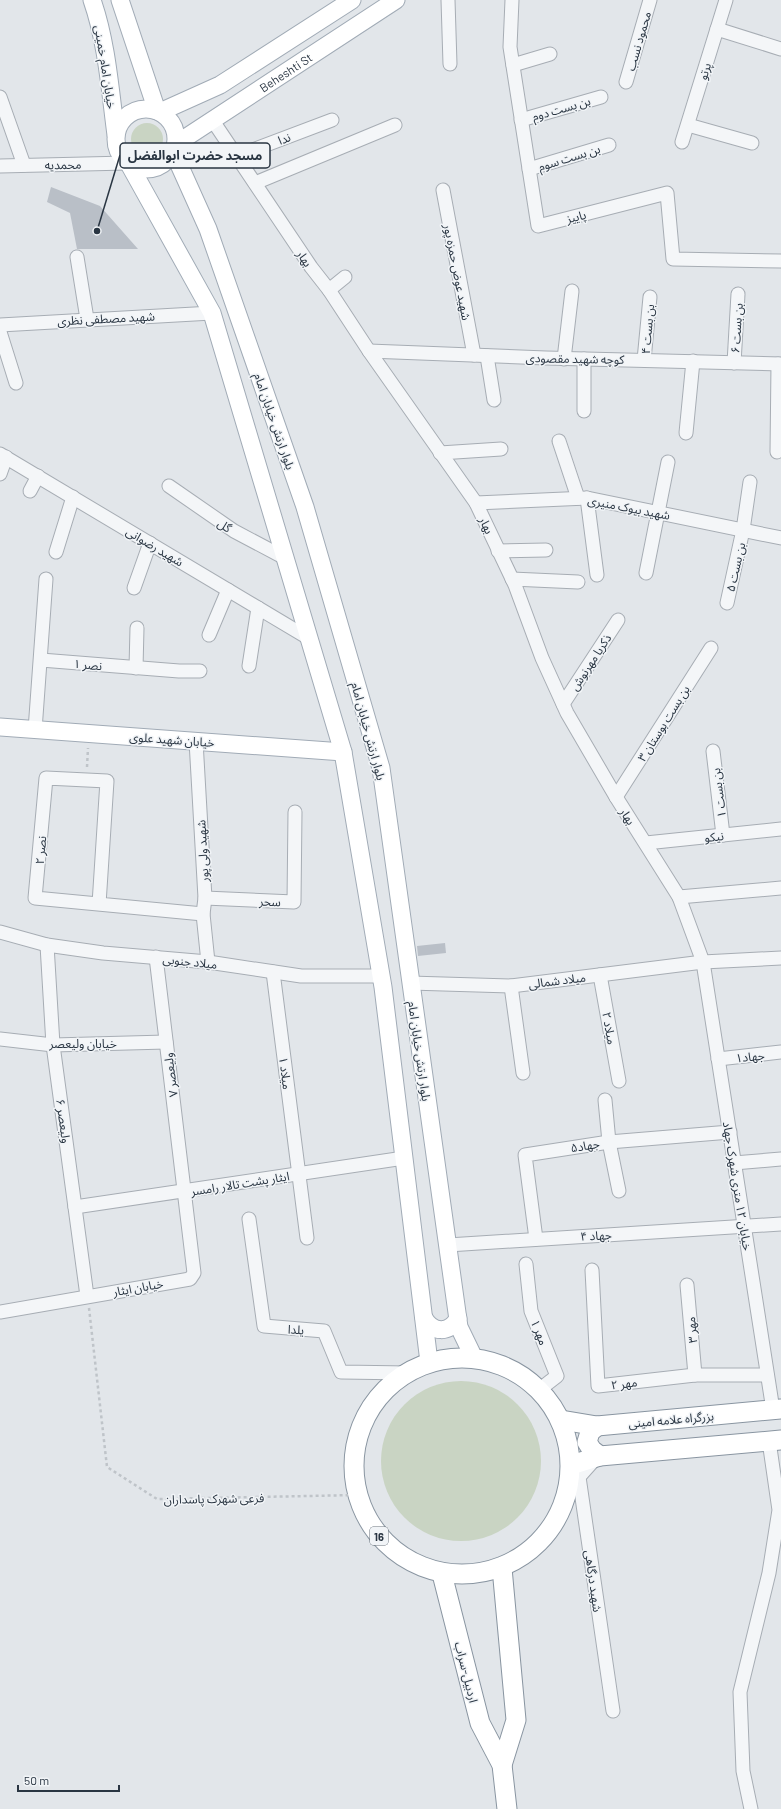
<svg xmlns="http://www.w3.org/2000/svg" width="781" height="1809" font-family="Barlow,'Noto Sans Arabic',sans-serif">
	<style>
		.green { fill: #c9d4c3 }
		.building { fill: #b9bfc7 }
		.lines { fill: none; stroke-linecap: round; stroke-linejoin: round }
		.minor-casing { stroke: #a7adb4; stroke-width: 15 }
		.major-casing { stroke: #a1abb6; stroke-width: 19 }
		.highway-casing { stroke: #8995a1; stroke-width: 21 }
		.path { stroke: #bfc4c9; stroke-width: 2.5; stroke-dasharray: 3 3; stroke-linecap: butt }
		.minor { stroke: #f4f6f8; stroke-width: 13 }
		.major { stroke: #fff; stroke-width: 17 }
		.highway { stroke: #fff; stroke-width: 19 }
		.labels { text-anchor: middle; dominant-baseline: central; stroke-width: 3; stroke-linejoin: round; paint-order: stroke }
		.shield { fill: #f1f4f7; stroke: #656e78; stroke-width: 1 }
		.shield-label { font-size: 11px; font-weight: bold; fill: #293542 }
		.street-label { font-size: 12px; fill: #293542; stroke: #f1f4f7 }
		.leader { fill: none; stroke: #293542; stroke-width: 1.5 }
		.callout-dot { fill: #293542; stroke: #f1f4f7; stroke-width: 1.5 }
		.callout { fill: #f1f4f7; stroke: #293542; stroke-width: 1.5 }
		.callout-label { font-size: 13px; text-anchor: middle; font-weight: bold; fill: #293542 }
	</style>
	<rect width="100%" height="100%" fill="#e2e6ea"/>
	<g class="green">
		<circle cx="147" cy="139" r="16"/>
		<circle cx="461" cy="1461" r="80"/>
	</g>
	<g class="building">
		<polygon points="51,187 100,206 138,249 77,249 70,213 47,202"/>
		<polygon points="445,943 446,953 418,956 417,946"/>
	</g>
	<g class="lines">
		<defs>
			<g id="minor">
				<polyline points="448,0 450,64"/>
				<polyline points="512,0 510,47 538,226 667,193 673,259 781,261"/>
				<polyline points="717,29 781,49"/>
				<polyline points="513,65 550,54"/>
				<polyline points="626,82 650,0"/>
				<polyline points="0,97 24,165"/>
				<polyline points="521,120 601,97"/>
				<polyline points="213,121 311,267 329,290 369,351 476,503 515,585 542,658 567,713 616,797 679,897 703,962 773,1410"/>
				<polyline points="688,125 752,143"/>
				<polyline points="682,142 726,0"/>
				<polyline points="237,156 332,120"/>
				<polyline points="0,166 127,163"/>
				<polyline points="529,169 609,145"/>
				<polyline points="255,183 395,125"/>
				<polyline points="443,190 474,355"/>
				<polyline points="77,257 87,319"/>
				<polyline points="329,290 345,277"/>
				<polyline points="0,325 212,313"/>
				<polyline points="0,332 16,383"/>
				<polyline points="369,351 546,358 781,364"/>
				<polyline points="487,356 494,400"/>
				<polyline points="564,359 572,291"/>
				<polyline points="644,360 650,297"/>
				<polyline points="734,363 738,294"/>
				<polyline points="584,411 584,359"/>
				<polyline points="686,433 693,361"/>
				<polyline points="559,441 578,498"/>
				<polyline points="777,452 778,364"/>
				<polyline points="440,453 501,449"/>
				<polyline points="0,454 310,639"/>
				<polyline points="0,474 6,457"/>
				<polyline points="169,486 234,531 285,558"/>
				<polyline points="30,491 38,476"/>
				<polyline points="587,498 597,575"/>
				<polyline points="476,503 587,498 781,538"/>
				<polyline points="498,551 546,550"/>
				<polyline points="56,552 73,497"/>
				<polyline points="646,573 668,462"/>
				<polyline points="512,579 578,582"/>
				<polyline points="134,588 150,543"/>
				<polyline points="727,603 743,530 750,482"/>
				<polyline points="209,635 228,590"/>
				<polyline points="41,660 179,671 200,671"/>
				<polyline points="249,666 258,608"/>
				<polyline points="136,668 137,628"/>
				<polyline points="563,704 618,620"/>
				<polyline points="35,730 46,579"/>
				<polyline points="196,741 205,898 203,914 208,962"/>
				<polyline points="713,751 723,835"/>
				<polyline points="616,797 711,648"/>
				<polyline points="646,843 781,829"/>
				<polyline points="679,897 781,888"/>
				<polyline points="205,898 294,902 295,812"/>
				<polyline points="99,904 107,781 46,778 35,898 203,914"/>
				<polyline points="0,932 47,945 103,953 208,962 301,976 381,976"/>
				<polyline points="47,945 53,1045 87,1296"/>
				<polyline points="273,972 307,1238"/>
				<polyline points="600,975 619,1081"/>
				<polyline points="410,983 511,986 703,962 781,958"/>
				<polyline points="511,986 523,1073"/>
				<polyline points="0,1039 53,1045 166,1042"/>
				<polyline points="718,1059 781,1052"/>
				<polyline points="605,1100 609,1142 619,1191"/>
				<polyline points="734,1163 781,1159"/>
				<polyline points="75,1207 404,1158"/>
				<polyline points="249,1219 264,1326 324,1331 341,1372 409,1373"/>
				<polyline points="536,1239 525,1155 609,1142 730,1132"/>
				<polyline points="448,1245 781,1224"/>
				<polyline points="526,1264 531,1311 557,1376 539,1390"/>
				<polyline points="592,1270 598,1386 695,1375 767,1375"/>
				<polyline points="687,1285 695,1375"/>
				<polyline points="0,1312 190,1279 194,1273 156,957"/>
				<polyline points="596,1458 579,1477 613,1711"/>
				<polyline points="751,1809 743,1771 740,1692 769,1573 779,1510 769,1441"/>
			</g>
			<g id="major">
				<path d="M92,0C107,43 110,90 116,135"/>
				<polyline points="120,0 157,111"/>
				<circle cx="146" cy="139" r="30"/>
				<polyline points="160,112 220,85 352,0"/>
				<path id="s1" d="M176,144L396,0"/>
				<polyline points="173,151 208,229 305,507 381,768 459,1327 474,1358"/>
				<polyline points="129,164 212,313 343,752 383,987 429,1362"/>
				<polyline points="0,727 343,752"/>
				<path d="M424,1318C432,1333 450,1334 458,1318"/>
			</g>
			<g id="highway">
				<circle cx="462" cy="1466" r="108"/>
				<polyline points="561,1420 597,1426 781,1409"/>
				<polyline points="597,1426 590,1432 587,1442 592,1450 600,1456"/>
				<polyline points="571,1465 600,1456 781,1440"/>
				<polyline points="442,1574 480,1723 502,1765 507,1809"/>
				<polyline points="502,1765 516,1720 502,1568"/>
			</g>
		</defs>
		<use href="#minor" class="minor-casing"/>
		<use href="#major" class="major-casing"/>
		<use href="#highway" class="highway-casing"/>
		<g class="path">
			<polyline points="87,767 88,748"/>
			<polyline points="89,1308 107,1467 157,1499 358,1495"/>
		</g>
		<use href="#minor" class="minor"/>
		<use href="#major" class="major"/>
		<use href="#highway" class="highway"/>
	</g>
	<g class="labels">
		<rect class="shield" x="370" y="1527" width="18" height="18" rx="3"/>
		<g class="shield-label">
			<text x="379" y="1536">16</text>
		</g>
		<g class="street-label">
			<text transform="translate(638 41) rotate(-74)">محمود نسب</text>
			<text transform="translate(106 67) rotate(81)">خیابان امام خمینی</text>
			<text transform="translate(704 71) rotate(-73)">پرتو</text>
			<text stroke="none"><textPath href="#s1" startOffset="131">Beheshti St</textPath></text>
			<text transform="translate(561 108) rotate(-16)">بن بست دوم</text>
			<text transform="translate(284 138) rotate(-21)">ندا</text>
			<text transform="translate(569 157) rotate(-17)">بن بست سوم</text>
			<text transform="translate(63 164) rotate(-1)">محمدیه</text>
			<text transform="translate(576 216) rotate(-14)">پاییز</text>
			<text transform="translate(305 258) rotate(56)">بهار</text>
			<text transform="translate(458 272) rotate(79)">شهید عوض حمزه پور</text>
			<text transform="translate(106 318) rotate(-3)">شهید مصطفی نظری</text>
			<text transform="translate(736 328) rotate(-86)">بن بست ۶</text>
			<text transform="translate(647 329) rotate(-85)">بن بست ۴</text>
			<text transform="translate(575 358) rotate(1)">کوچه شهید مقصودی</text>
			<text transform="translate(275 421) rotate(71)">بلوار ارتش خیابان امام</text>
			<text transform="translate(629 507) rotate(11)">شهید بیوک منیری</text>
			<text transform="translate(225 525) rotate(34)">گل</text>
			<text transform="translate(487 525) rotate(65)">بهار</text>
			<text transform="translate(155 546) rotate(31)">شهید رضوانی</text>
			<text transform="translate(735 567) rotate(-77)">بن بست ۵</text>
			<text transform="translate(590 662) rotate(-57)">ذکریا مهرنوش</text>
			<text transform="translate(88 664) rotate(5)">نصر ۱</text>
			<text transform="translate(663 723) rotate(-58)">بن بست بوستان ۳</text>
			<text transform="translate(369 731) rotate(75)">بلوار ارتش خیابان امام</text>
			<text transform="translate(172 739) rotate(4)">خیابان شهید علوی</text>
			<text transform="translate(718 793) rotate(-97)">بن بست ۱</text>
			<text transform="translate(628 816) rotate(57)">بهار</text>
			<text transform="translate(714 836) rotate(-6)">نیکو</text>
			<text transform="translate(40 850) rotate(-85)">نصر ۲</text>
			<text transform="translate(202 851) rotate(-93)">شهید ولی پور</text>
			<text transform="translate(270 901) rotate(2)">سحر</text>
			<text transform="translate(190 961) rotate(6)">میلاد جنوبی</text>
			<text transform="translate(557 980) rotate(-7)">میلاد شمالی</text>
			<text transform="translate(610 1028) rotate(80)">میلاد ۲</text>
			<text x="83" y="1043">خیابان ولیعصر</text>
			<text transform="translate(420 1051) rotate(82)">بلوار ارتش خیابان امام</text>
			<text transform="translate(750 1056) rotate(-6)">جهاد۱</text>
			<text transform="translate(286 1073) rotate(83)">میلاد ۱</text>
			<text transform="translate(170 1075) rotate(-97)">ولیعصر ۷</text>
			<text transform="translate(64 1121) rotate(82)">ولیعصر ۶</text>
			<text transform="translate(585 1145) rotate(-9)">جهاد۵</text>
			<text transform="translate(240 1183) rotate(-9)">ایثار پشت تالار رامسر</text>
			<text transform="translate(738 1186) rotate(81)">خیابان ۱۲ متری شهرک جهاد</text>
			<text transform="translate(596 1235) rotate(-3)">جهاد ۴</text>
			<text transform="translate(138 1287) rotate(-10)">خیابان ایثار</text>
			<text transform="translate(296 1329) rotate(4)">یلدا</text>
			<text transform="translate(691 1330) rotate(-95)">مهر ۳</text>
			<text transform="translate(540 1332) rotate(69)">مهر ۱</text>
			<text transform="translate(624 1383) rotate(-7)">مهر ۲</text>
			<text transform="translate(671 1419) rotate(-5)">بزرگراه علامه امینی</text>
			<text transform="translate(214 1498) rotate(-1)">فرعی شهرک پاسداران</text>
			<text transform="translate(594 1581) rotate(82)">شهید درگاهی</text>
			<text transform="translate(467 1672) rotate(76)">اردبیل-سراب</text>
		</g>
	</g>
	<path class="leader" d="M97 231L120 155"/>
	<circle class="callout-dot" cx="97" cy="231" r="4"/>
	<rect class="callout" x="120" y="143" width="150" height="25" rx="4"/>
	<g class="callout-label">
		<text x="195" y="160">مسجد حضرت ابوالفضل</text>
	</g>
	<path d="M18 1785v6h101v-6" fill="none" stroke="#293542" stroke-width="2"/>
	<text x="24" y="1785" font-size="12" fill="#293542" stroke="#f1f4f7" stroke-width="3" paint-order="stroke">50 m</text>
</svg>
